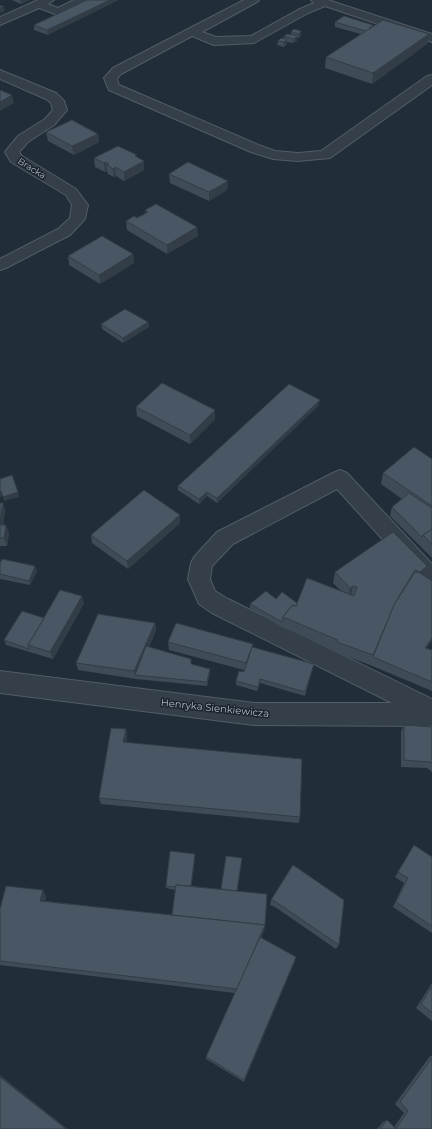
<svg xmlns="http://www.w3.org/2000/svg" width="432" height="1129" font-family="Montserrat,sans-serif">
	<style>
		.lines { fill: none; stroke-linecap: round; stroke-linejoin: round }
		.minor-casing { stroke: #525d67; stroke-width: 2 }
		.minor { fill: #343f49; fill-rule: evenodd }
		.wall { fill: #3f4b57 }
		.shaded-wall { fill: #333d47 }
		.building { fill: #495765; stroke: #333d47 }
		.labels { text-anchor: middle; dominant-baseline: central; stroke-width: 3; stroke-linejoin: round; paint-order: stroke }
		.far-street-label { font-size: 9px; fill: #afbac6; stroke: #1a242e }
		.street-label { font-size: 10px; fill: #afbac6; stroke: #1a242e }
	</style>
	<rect width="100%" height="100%" fill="#212d39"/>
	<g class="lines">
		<defs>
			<g id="minor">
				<polygon points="38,0 54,0 48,4 58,8 74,0 89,0 87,2 58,15 39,8 0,25 0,17"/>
				<polygon points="244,0 259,0 257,2 202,32 216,37 251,36 300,9 314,3 311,0 328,0 432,34 432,42 325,6 308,13 254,43 214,45 192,36 121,74 117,79 119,85 261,146 275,151 298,153 321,151 427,76 432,75 432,85 330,158 298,161 273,159 251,152 109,90 104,78 113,68"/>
				<polygon points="0,70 56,93 64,101 67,110 54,125 28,142 19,152 22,156 76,189 88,205 85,219 70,235 6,268 0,270 0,259 58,229 70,218 72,205 66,195 11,162 5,152 18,136 45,119 53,110 51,103 46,99 0,79"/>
				<polygon points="340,470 347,473 432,564 432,588 424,585 337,489 233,544 212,566 210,579 215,591 228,599 432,699 432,726 254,725 0,693 0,671 254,703 392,703 212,613 199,604 188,579 191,563 194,557 217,532 333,473"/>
			</g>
		</defs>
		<use href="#minor" class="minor-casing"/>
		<use href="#minor" class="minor"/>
	</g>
	<g class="wall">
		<polygon points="12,0 29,0 21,4"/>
		<polygon points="87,0 48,35 34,30 34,25"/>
		<polygon points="335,22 373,25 373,27 429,34 427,44 372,84 325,68 326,57 361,34 335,27"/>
		<polygon points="294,29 301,36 298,38 297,38 297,41 293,43 287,42 287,44 284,47 277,45 278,41 284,39 284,36 291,34 291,32"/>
		<polygon points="46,132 98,134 99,142 74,155 48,141"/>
		<polygon points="94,158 137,158 144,161 144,170 124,181 116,176 114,177 108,174 107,171 105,172 95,167"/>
		<polygon points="169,174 228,181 227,190 209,201 170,183"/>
		<polygon points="145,210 197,227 198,236 167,254 127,230 126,221 137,218 146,213"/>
		<polygon points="133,254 134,263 100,284 69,265 68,256"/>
		<polygon points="148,322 149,327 123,343 102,329 101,324"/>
		<polygon points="319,405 217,503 207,496 199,504 178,490 178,486"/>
		<polygon points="136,407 215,419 190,444 137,416"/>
		<polygon points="432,459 432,558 390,516 392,507 402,499 381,484 383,473"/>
		<polygon points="0,503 3,503 5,511 3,525 9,533 7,546 0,546 0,547"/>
		<polygon points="180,515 180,523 128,569 92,543 91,535"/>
		<polygon points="0,563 37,571 30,585 0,579"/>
		<polygon points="427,566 424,576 427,648 432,650 432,691 370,665 335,652 335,650 282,627 250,608 250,604 276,599 297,603 341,591 333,583 335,572"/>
		<polygon points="84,603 53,659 6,645 4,640 44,618"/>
		<polygon points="155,623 156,630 149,647 191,664 210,669 210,673 207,686 136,679 78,670 76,663"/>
		<polygon points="168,642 253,644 252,647 313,668 305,696 260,683 257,691 236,685 236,681 244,670 169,650"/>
		<polygon points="404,725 432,727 432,772 427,768 401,767 401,731"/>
		<polygon points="126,729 127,736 126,743 300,817 299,823 101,804 99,798"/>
		<polygon points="414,845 432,857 432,933 393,907 404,883 395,877"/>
		<polygon points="195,857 191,886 237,891 265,925 264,931 261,938 295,961 244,1082 206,1059 206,1057 235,993 0,965 0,909 46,896 45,901 172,915 175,890 166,888 166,886"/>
		<polygon points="293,865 339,945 336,949 275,907 270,905 271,900"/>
		<polygon points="432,983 432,1021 416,1008"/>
		<polygon points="430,1056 432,1056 432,1129 377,1129 383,1122 387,1120 394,1127 404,1113 395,1104"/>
	</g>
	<g class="shaded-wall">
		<polygon points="20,0 29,0 21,4"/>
		<polygon points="110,0 119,0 48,35 47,30"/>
		<polygon points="4,7 5,11 0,13 0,8"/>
		<polygon points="301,31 301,36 298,38 299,34"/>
		<polygon points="429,34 427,44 372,84 373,73"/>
		<polygon points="297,36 297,41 293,43 294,39"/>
		<polygon points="287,39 287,44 284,47 284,42"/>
		<polygon points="12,95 14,103 0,111 0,102"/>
		<polygon points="98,134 99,142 74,155 72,146"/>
		<polygon points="144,161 144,170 124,181 124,172"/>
		<polygon points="106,162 107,171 105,172 104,163"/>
		<polygon points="115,167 116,176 114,177 113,169"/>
		<polygon points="228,181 227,190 209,201 209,192"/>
		<polygon points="197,227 198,236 167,254 167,245"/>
		<polygon points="133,254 134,263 100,284 99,275"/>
		<polygon points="148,322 149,327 123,343 123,338"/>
		<polygon points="320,400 319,405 217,503 217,498"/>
		<polygon points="215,410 215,419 190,444 190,435"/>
		<polygon points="0,491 1,491 2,496 0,497"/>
		<polygon points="18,492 19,497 4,501 3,497"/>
		<polygon points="207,492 207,496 199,504 199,499"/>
		<polygon points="3,503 5,511 2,534 0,528 0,520"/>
		<polygon points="180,515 180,523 128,569 127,561"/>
		<polygon points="6,525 9,533 7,546 4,538"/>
		<polygon points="35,566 37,571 30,585 29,581"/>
		<polygon points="427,566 424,577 416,582 420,572"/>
		<polygon points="353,586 351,596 348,598 350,588"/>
		<polygon points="82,596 84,603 53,659 50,652"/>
		<polygon points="155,623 156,630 137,675 135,675 134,671"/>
		<polygon points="432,638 432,641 422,655 425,648"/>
		<polygon points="253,644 252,651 245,671 246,663"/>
		<polygon points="210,669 210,673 207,686 207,682"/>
		<polygon points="260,679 260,683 257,691"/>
		<polygon points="126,729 127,736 125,749 123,742"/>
		<polygon points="195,854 195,857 191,892 190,889"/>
		<polygon points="43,890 46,896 44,907 40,901"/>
		<polygon points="265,925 264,931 236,993"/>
		<polygon points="0,1075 68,1129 66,1129 0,1077"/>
	</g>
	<g class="building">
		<polygon points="87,0 110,0 47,30 34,25"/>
		<polygon points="0,5 4,7 0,8"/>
		<polygon points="344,16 373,25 369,28 371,28 366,31 335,22"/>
		<polygon points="383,20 429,34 373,73 326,57"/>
		<polygon points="294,29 301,31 299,34 291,32"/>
		<polygon points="287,34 297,36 294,39 284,36"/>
		<polygon points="281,38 287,39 284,42 278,41"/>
		<polygon points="0,90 12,95 0,102"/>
		<polygon points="72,120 98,134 72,146 46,132"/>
		<polygon points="118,146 137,155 135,156 144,161 124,172 115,167 113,169 107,165 109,164 106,162 104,163 94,158"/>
		<polygon points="188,162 228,181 209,192 169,174"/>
		<polygon points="156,204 197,227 167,245 126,221 134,216 137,218 148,212 145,210"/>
		<polygon points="102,236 133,254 99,275 68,256"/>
		<polygon points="125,309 148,322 123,338 101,324"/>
		<polygon points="162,383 215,410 190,435 136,407"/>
		<polygon points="289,384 320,400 217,498 207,492 199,499 178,486"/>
		<polygon points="414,447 432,459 432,506 383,473"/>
		<polygon points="12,475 18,492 3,497 1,491 0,491 0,479"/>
		<polygon points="144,490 180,515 127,561 91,535"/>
		<polygon points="409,493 432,508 432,529 423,535 422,537 392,507"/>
		<polygon points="0,503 3,503 0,520"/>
		<polygon points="0,525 6,525 4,538 0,538"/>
		<polygon points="432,529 432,544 423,535"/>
		<polygon points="393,532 427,566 420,572 415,570 395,603 373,655 337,642 338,640 283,617 292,605 296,606 307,578 354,596 357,587 353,586 350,588 335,572"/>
		<polygon points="2,559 35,566 29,581 0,574 0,563"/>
		<polygon points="415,572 420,573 432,581 432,638 425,648 432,650 432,682 373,657 394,605"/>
		<polygon points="60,590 82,596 50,652 28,645"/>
		<polygon points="266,591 276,599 282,592 297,603 296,606 292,605 283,617 282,622 250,604"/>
		<polygon points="22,611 44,618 28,645 29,649 4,640"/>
		<polygon points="98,614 155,623 134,671 76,663"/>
		<polygon points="176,623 253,644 246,663 168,642"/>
		<polygon points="146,646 191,659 191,664 210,669 207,682 135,675"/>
		<polygon points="252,647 314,664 305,692 260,679 258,687 236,681 239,671 244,672"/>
		<polygon points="404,725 432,727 432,763 430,762 404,760"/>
		<polygon points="111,728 126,729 123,742 302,759 300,817 99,798"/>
		<polygon points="414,845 432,857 432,926 396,902 408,878 398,872"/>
		<polygon points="170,851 195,854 191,886 176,885 176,887 166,886"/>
		<polygon points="226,856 242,858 237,891 221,889"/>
		<polygon points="293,865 344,900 339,945 276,902 271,900"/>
		<polygon points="176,885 267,894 265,925 172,915"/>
		<polygon points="6,886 43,890 40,901 265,925 237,989 0,961 0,909"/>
		<polygon points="260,937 296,957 244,1080 206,1057"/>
		<polygon points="432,986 432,1013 421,1004"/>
		<polygon points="432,1058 432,1129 380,1129 387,1120 396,1129 408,1111 400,1102"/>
		<polygon points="0,1077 66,1129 0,1129"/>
	</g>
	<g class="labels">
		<g class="far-street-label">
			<text transform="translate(32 168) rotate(32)">Bracka</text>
		</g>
		<g class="street-label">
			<text transform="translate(215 708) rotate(6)">Henryka Sienkiewicza</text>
		</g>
	</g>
</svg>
